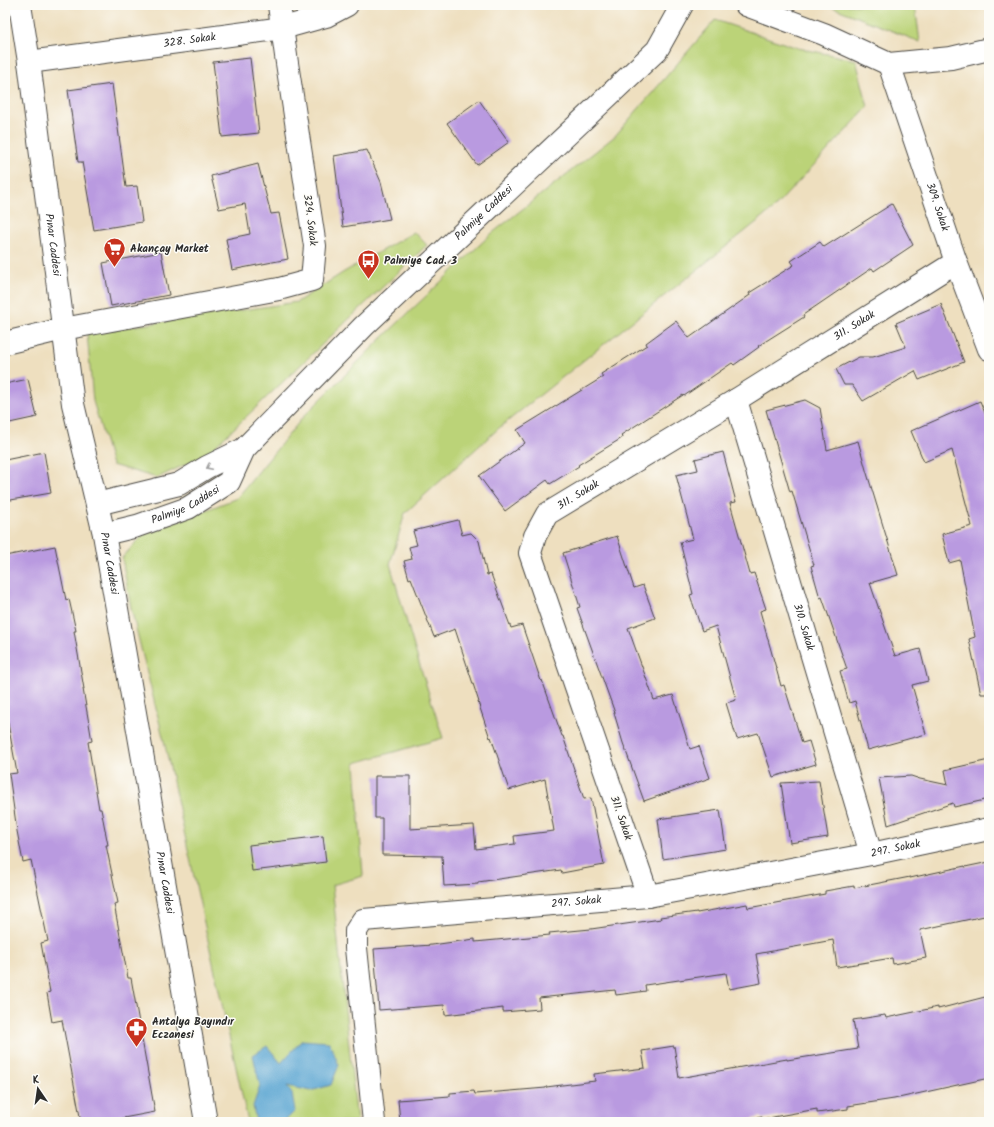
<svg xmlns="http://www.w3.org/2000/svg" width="994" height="1127" font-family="Kalam,sans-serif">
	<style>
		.green { fill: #bbd378; stroke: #737f52 }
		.water { fill: #5aa5d2; stroke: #42687e }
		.building { fill: #b99ae0 }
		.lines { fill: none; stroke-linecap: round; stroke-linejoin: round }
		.street-casing { stroke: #484641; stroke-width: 24 }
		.street { stroke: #fff; stroke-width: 22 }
		.oneway { stroke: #a0a0a0 }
		.labels { text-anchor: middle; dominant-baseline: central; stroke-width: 3; stroke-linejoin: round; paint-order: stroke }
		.street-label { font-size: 11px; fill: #2b2b2b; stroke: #fdfcf7 }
		.poi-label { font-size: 11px; font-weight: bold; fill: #2b2b2b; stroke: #fdfcf7; text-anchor: start }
	</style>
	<rect width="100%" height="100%" fill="#fdfcf7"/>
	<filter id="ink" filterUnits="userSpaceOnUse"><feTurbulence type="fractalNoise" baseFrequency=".025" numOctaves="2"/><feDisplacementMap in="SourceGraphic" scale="8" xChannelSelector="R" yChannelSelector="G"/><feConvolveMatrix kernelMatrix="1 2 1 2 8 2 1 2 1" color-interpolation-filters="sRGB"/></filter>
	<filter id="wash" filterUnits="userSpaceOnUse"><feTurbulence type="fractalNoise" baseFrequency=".012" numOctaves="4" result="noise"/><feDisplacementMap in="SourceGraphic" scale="16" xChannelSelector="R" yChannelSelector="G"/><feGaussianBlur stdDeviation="0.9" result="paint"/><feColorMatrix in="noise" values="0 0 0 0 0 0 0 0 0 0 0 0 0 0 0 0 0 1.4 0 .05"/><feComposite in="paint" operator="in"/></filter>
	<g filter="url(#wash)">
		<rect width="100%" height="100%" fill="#eedfbf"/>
		<g class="green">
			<polygon points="827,5 915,5 920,42"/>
			<polygon points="715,20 798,48 856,60 868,107 773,209 499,428 405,513 390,564 415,650 443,738 355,763 363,876 332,885 357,1122 248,1122 165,745 131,608 122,558 136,542 145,534 237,498 304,416 380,340 491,234 615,136"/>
			<polygon points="414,232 427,245 207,454 157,478 112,465 93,401 87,333 297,302 344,272"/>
		</g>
		<polygon class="water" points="302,1040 329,1042 339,1065 331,1085 311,1091 287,1086 292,1093 295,1111 284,1122 256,1122 253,1106 260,1086 253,1055 267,1046 281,1063"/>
		<g id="blocks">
			<g class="building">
				<polygon points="250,58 259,133 222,137 213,62"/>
				<polygon points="112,84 126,187 137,186 142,222 94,230 82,162 78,162 68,90"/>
				<polygon points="479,100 509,142 477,165 447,123"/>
				<polygon points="367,150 381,182 390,219 343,227 334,156"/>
				<polygon points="258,164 271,214 279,213 288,259 232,270 226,239 250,234 245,204 219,209 211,176"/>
				<polygon points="892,204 913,245 874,271 872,268 803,315 804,317 758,346 759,347 734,365 732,363 684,396 683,395 621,435 622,438 578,465 579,466 550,484 547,480 505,511 479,476 525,443 517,430 603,377 601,374 647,345 646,343 676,321 689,338 750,295 749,293 794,265 791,261 820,242 824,247"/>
				<polygon points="161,252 169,295 111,306 103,263"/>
				<polygon points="941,304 964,362 919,380 915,371 863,401 852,385 844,385 836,369 859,357 873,357 906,347 896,323"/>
				<polygon points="28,379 37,417 5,424 5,384"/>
				<polygon points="805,400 820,408 827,450 858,441 866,470 898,575 870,583 895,656 920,649 928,681 912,685 926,734 868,750 855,701 849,703 840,671 847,669 822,597 820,598 811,566 814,565 792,491 790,492 766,410"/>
				<polygon points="980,401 989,423 989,694 981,694 969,639 975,637 960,560 949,563 942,534 972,526 952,450 924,462 911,431"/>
				<polygon points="44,452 51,493 5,501 5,460"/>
				<polygon points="723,452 736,502 730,503 750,574 754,573 766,609 760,611 781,686 784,685 802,743 809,741 816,764 773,777 758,733 737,739 726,703 736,700 716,626 702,631 690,595 693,594 680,542 693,539 676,475 698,470 695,459"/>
				<polygon points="458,520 462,535 471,533 479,541 487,575 491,574 511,628 522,625 541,681 542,680 562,736 563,736 584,799 591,798 604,865 562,873 561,870 478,882 478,884 444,886 442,856 382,855 382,818 375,818 375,776 410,776 410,829 474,825 476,849 515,844 514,836 554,831 545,779 509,790 491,737 490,738 478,702 479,702 455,629 434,637 411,578 409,579 404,561 412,559 409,547 417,545 413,531"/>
				<polygon points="617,536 634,588 643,585 655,618 628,628 654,700 673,695 690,749 699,746 710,778 644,801 623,743 614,713 615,713 577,608 580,607 563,553"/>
				<polygon points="55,546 66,600 69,599 76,631 74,631 84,689 83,689 92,741 88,742 99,809 101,809 108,845 106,845 118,903 114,904 128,978 131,978 155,1112 102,1122 81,1122 62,1020 52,1022 47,993 50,992 41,943 48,941 31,860 23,862 17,831 9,774 17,773 5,707 5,556"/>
				<polygon points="989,760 989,799 954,807 953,803 888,825 879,778 911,776 920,779 948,785 945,770"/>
				<polygon points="819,781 828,837 790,843 781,783"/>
				<polygon points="720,810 726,849 663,859 658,819"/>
				<polygon points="323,836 326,862 252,871 249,845"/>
				<polygon points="989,862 989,915 920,930 926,958 893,964 892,958 837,967 833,940 756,954 761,983 729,989 726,973 645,985 646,991 616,995 615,990 539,998 540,1009 503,1012 503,1008 445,1015 444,1005 379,1010 374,949 432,945 475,939 475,942 550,935 549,933 591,929 661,919 660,917 697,912 697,913 747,904 748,908 825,894 825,891 854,886 854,888 910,877 910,878 965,866 965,867"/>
				<polygon points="989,996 989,1078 894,1099 848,1106 848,1109 817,1113 817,1109 762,1119 762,1117 735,1122 400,1122 398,1100 450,1096 450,1093 474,1091 475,1094 546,1088 546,1087 595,1081 594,1074 645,1068 642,1051 674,1046 679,1078 787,1059 787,1060 858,1049 853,1020 885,1015 886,1018 938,1007 938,1009"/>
			</g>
		</g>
	</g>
	<g filter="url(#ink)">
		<use href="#blocks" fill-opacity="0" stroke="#484641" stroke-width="1"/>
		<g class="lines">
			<defs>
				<g id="street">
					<path id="s1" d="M20,5L29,62L73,404L104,534L206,1122"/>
					<polyline points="746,5 824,34 889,64 951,58 989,49"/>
					<path id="s2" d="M29,62L283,28L326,16L347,5"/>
					<path id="s3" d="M889,64L956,262L989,349"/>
					<polyline points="5,343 63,329 279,289 312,280 315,246 287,63 279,5"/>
					<path id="s4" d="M736,400L871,854"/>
					<path id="s5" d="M97,504L179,484L207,467L244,449L364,326L657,50L682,5"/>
					<path id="s6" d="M104,534L137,526L188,508L229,482L244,449"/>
					<path id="s7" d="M648,896L530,553L535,536L547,514L736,400L956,262"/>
					<path id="s8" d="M374,1122L356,948V931L363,920L648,896L871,854L989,829"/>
				</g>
			</defs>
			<use href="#street" class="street-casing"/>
			<use href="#street" class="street"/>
		</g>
		<defs><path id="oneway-chevron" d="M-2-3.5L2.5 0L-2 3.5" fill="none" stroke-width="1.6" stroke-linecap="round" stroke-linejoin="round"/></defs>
		<use class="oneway" href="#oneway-chevron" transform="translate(209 467) rotate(153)"/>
	</g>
	<defs>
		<symbol id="supermarket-pin" viewBox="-11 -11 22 30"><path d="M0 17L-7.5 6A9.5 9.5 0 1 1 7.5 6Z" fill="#c8321e" stroke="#fdfcf7"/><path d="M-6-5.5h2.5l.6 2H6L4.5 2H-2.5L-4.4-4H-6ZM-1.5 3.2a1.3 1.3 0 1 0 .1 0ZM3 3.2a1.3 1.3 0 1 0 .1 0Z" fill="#fff"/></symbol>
		<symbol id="bus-pin" viewBox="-11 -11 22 30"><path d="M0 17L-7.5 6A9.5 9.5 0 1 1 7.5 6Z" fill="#c8321e" stroke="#fdfcf7"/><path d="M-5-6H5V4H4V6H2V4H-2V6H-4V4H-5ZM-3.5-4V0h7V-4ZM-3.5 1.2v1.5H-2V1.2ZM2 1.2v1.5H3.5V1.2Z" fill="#fff"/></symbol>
		<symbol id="pharmacy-pin" viewBox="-11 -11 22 30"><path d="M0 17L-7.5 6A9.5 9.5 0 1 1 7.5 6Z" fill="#c8321e" stroke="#fdfcf7"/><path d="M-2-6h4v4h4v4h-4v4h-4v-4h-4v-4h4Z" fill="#fff"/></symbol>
	</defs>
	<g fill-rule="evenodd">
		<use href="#supermarket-pin" x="102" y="236" width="25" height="34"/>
		<use href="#bus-pin" x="356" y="248" width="25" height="34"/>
		<use href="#pharmacy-pin" x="124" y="1016" width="25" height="34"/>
	</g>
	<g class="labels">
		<g class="street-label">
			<text stroke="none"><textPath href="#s2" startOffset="162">328. Sokak</textPath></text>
			<text stroke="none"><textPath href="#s3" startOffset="151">309. Sokak</textPath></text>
			<text stroke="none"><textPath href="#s5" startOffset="495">Palmiye Caddesi</textPath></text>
			<text transform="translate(310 220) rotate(83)">324. Sokak</text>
			<text stroke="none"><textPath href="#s1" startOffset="242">Pınar Caddesi</textPath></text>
			<text stroke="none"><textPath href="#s7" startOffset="766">311. Sokak</textPath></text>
			<text stroke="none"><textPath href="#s7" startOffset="442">311. Sokak</textPath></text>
			<text stroke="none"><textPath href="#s6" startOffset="87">Palmiye Caddesi</textPath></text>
			<text stroke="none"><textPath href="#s1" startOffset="566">Pınar Caddesi</textPath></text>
			<text stroke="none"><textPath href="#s4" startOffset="237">310. Sokak</textPath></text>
			<text transform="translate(621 818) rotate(71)">311. Sokak</text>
			<text stroke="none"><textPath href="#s8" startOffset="743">297. Sokak</textPath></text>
			<text stroke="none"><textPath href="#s1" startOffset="890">Pınar Caddesi</textPath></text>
			<text stroke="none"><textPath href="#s8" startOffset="419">297. Sokak</textPath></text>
		</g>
		<g class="poi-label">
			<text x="130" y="249">Akançay Market</text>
			<text x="384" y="261">Palmiye Cad. 3</text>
			<text x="152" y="1022">Antalya Bayındır<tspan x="152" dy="13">Eczanesi</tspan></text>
		</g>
	</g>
	<rect width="994" height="1127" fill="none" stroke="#fdfcf7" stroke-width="20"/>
	<g transform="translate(38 1089) rotate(347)" stroke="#fdfcf7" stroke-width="3" paint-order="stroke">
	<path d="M0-3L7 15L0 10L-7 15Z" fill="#2b2b2b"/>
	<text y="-6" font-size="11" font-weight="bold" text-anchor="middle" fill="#2b2b2b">K</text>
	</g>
</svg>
